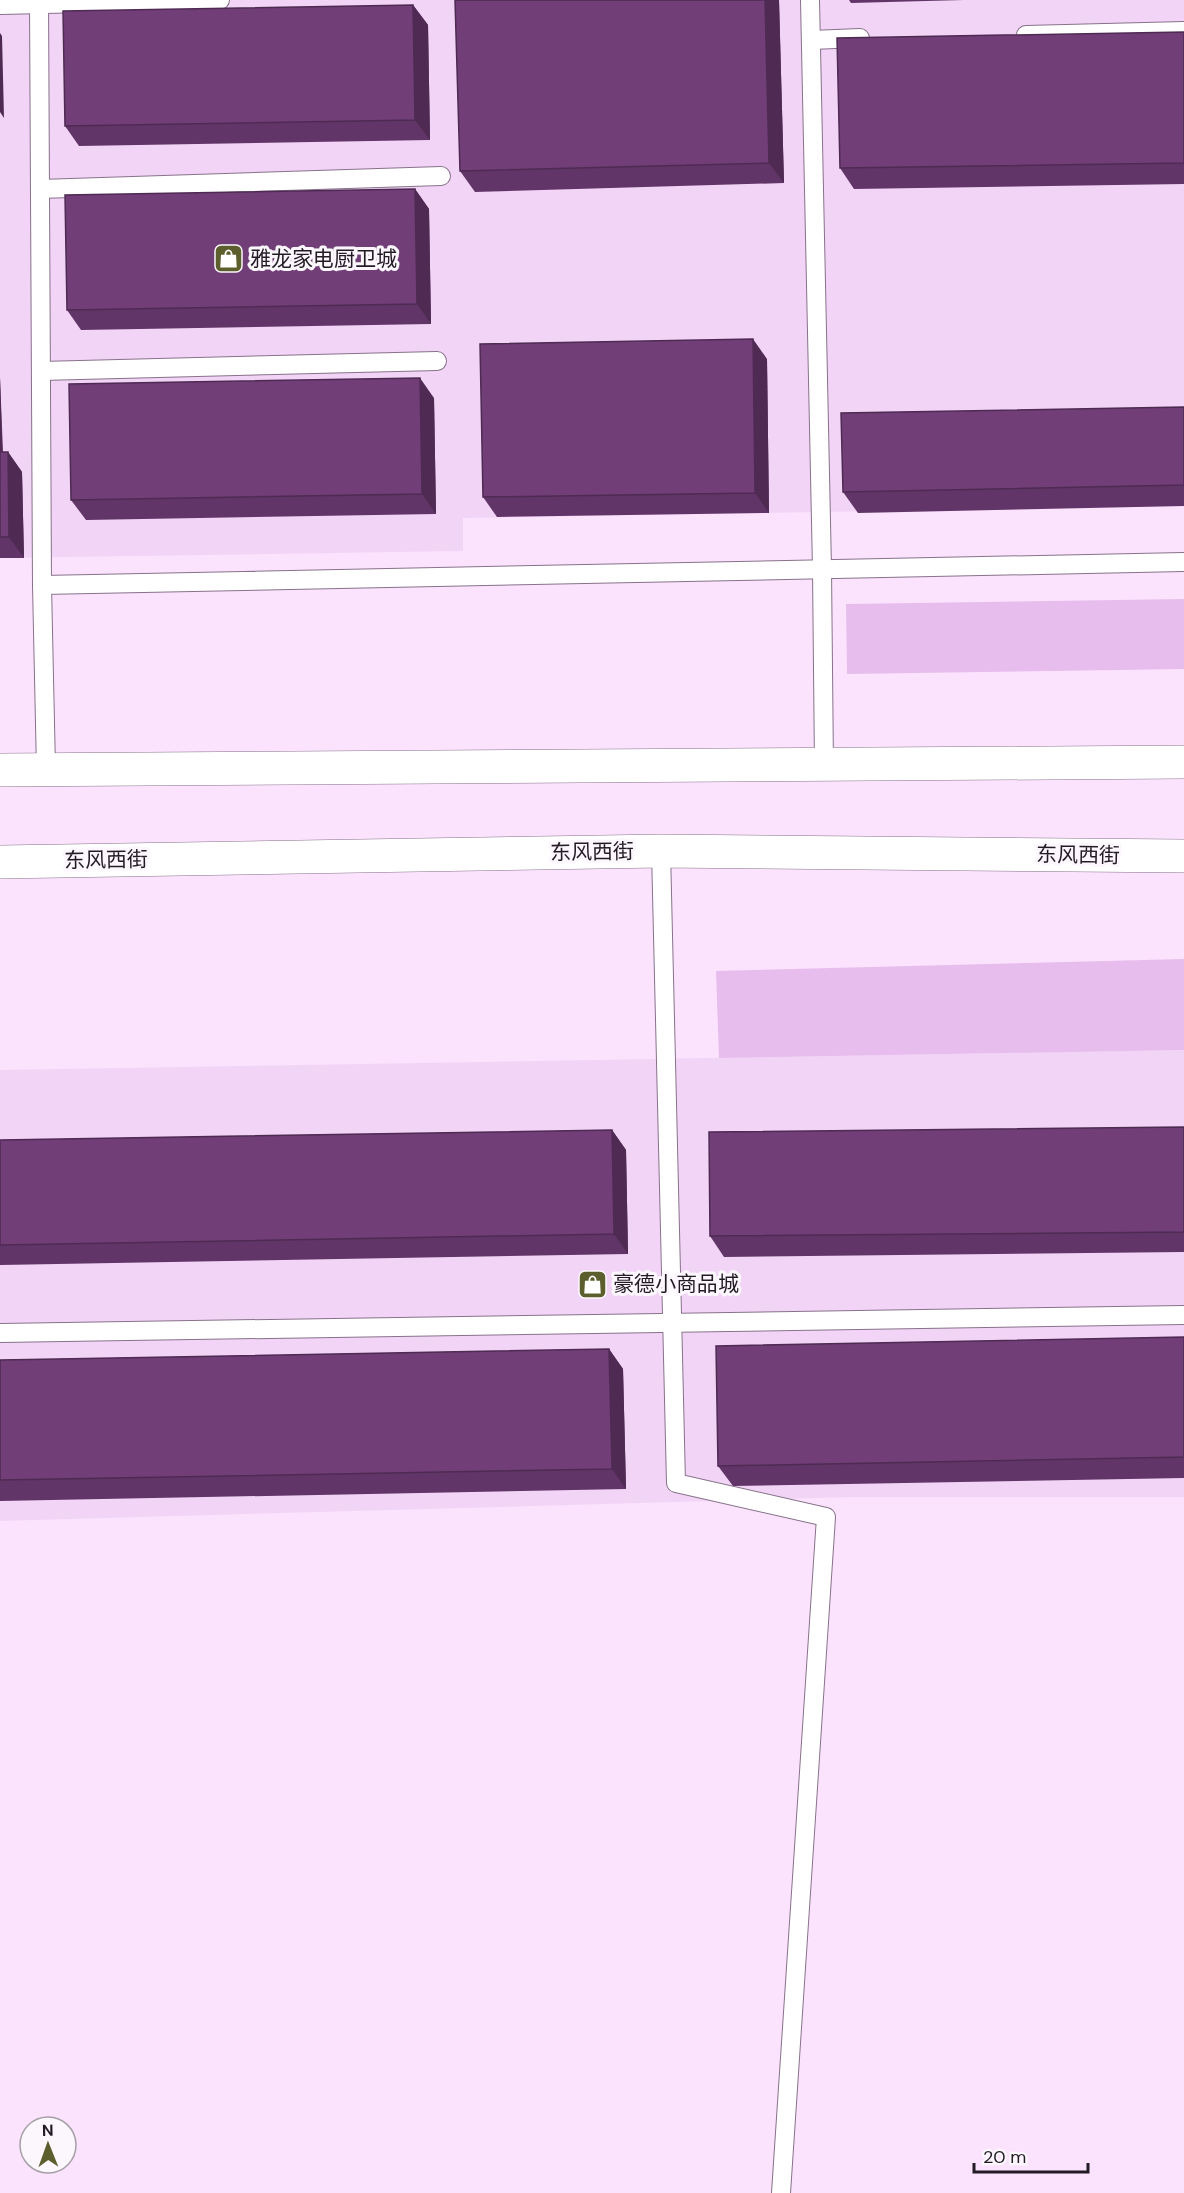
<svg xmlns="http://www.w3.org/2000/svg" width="1184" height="2193" font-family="'DM Sans','Noto Sans SC',sans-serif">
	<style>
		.built { fill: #f2d5f6 }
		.green { fill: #e6bdec }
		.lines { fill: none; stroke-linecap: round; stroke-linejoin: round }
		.lane-casing { stroke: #87728a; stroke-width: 20 }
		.primary-casing { stroke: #87728a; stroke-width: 34 }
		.lane { stroke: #fff; stroke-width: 18 }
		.primary { stroke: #fff; stroke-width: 33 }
		.wall { fill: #613567 }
		.shaded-wall { fill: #4f2b54 }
		.building { fill: #713e78; stroke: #4f2b54; stroke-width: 1.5 }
		.labels { text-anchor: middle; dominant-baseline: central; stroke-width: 6; stroke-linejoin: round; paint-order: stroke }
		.poi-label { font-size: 21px; fill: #231b24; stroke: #fcf7fd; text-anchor: start }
		.street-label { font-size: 21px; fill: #231b24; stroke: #fcf7fd }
	</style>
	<rect width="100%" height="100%" fill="#fbe3fe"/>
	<g class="built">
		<polygon points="0,0 1184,0 1184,506 463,518 463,551 0,558"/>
		<polygon points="1184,1050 1184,1497 852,1497 0,1521 0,1070"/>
	</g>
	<g class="green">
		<polygon points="1184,599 1184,669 847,674 846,604"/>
		<polygon points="1184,959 1184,1050 719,1058 716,971"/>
	</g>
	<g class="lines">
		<defs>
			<g id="lane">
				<polyline points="39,0 42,585 46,769"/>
				<polyline points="810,0 822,569 824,766"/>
				<polyline points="0,5 220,0"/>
				<polyline points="1026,35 1184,31"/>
				<polyline points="811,40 860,38"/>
				<polyline points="40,189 441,176"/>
				<polyline points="41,371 437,361"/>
				<polyline points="42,585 1184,562"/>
				<polyline points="661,851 676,1483 826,1517 781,2193"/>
				<polyline points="0,1333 1184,1315"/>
			</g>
			<g id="primary">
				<polyline points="0,770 1184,762"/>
				<polyline points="0,862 661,851 1184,856"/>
			</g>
		</defs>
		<use href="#lane" class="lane-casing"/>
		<use href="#primary" class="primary-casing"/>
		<use href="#lane" class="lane"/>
		<use href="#primary" class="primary"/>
	</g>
	<g class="wall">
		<polygon points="455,0 779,0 784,183 475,192 460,171"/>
		<polygon points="849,0 964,0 851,3"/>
		<polygon points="413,5 428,25 430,140 79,146 65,126"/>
		<polygon points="1184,32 1184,184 854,189 840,168"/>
		<polygon points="415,189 429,209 431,324 81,330 67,310"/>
		<polygon points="767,359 769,513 497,517 483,497"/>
		<polygon points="0,378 3,452 8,452 22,472 24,558 0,558"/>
		<polygon points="434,398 436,514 86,520 71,500"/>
		<polygon points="1184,407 1184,506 858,513 843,492"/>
		<polygon points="1184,1127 1184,1252 724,1257 710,1236"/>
		<polygon points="612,1130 626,1150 628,1254 0,1265 0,1140"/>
		<polygon points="1184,1337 1184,1478 733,1486 718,1466"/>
		<polygon points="609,1349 623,1369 626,1489 0,1501 0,1360"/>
	</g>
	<g class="shaded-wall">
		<polygon points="765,0 779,0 784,183 769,163"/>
		<polygon points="413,5 428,25 430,140 415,120"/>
		<polygon points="0,33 2,36 4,118 0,112"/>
		<polygon points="415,189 429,209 431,324 417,304"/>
		<polygon points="753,339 767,359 769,513 755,493"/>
		<polygon points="0,378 3,473 0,468"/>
		<polygon points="420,378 434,398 436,514 422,494"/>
		<polygon points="8,452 22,472 24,558 9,537"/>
		<polygon points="612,1130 626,1150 628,1254 614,1234"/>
		<polygon points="609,1349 623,1369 626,1489 612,1469"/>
	</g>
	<g class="building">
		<polygon points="455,0 765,0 769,163 460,171"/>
		<polygon points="413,5 415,120 65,126 63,11"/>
		<polygon points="1184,32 1184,163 840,168 837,38"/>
		<polygon points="415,189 417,304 67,310 65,195"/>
		<polygon points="753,339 755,493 483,497 480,344"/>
		<polygon points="420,378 422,494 71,500 69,384"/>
		<polygon points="1184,407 1184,485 843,492 841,413"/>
		<polygon points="0,452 8,452 9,537 0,537"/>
		<polygon points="1184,1127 1184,1232 710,1236 709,1132"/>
		<polygon points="612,1130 614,1234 0,1245 0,1140"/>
		<polygon points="1184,1337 1184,1457 718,1466 716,1346"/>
		<polygon points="609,1349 612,1469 0,1480 0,1360"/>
	</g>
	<defs>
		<symbol id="shop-square" viewBox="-11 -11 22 22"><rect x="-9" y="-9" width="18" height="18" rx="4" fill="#5c5f2d" stroke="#fcf7fd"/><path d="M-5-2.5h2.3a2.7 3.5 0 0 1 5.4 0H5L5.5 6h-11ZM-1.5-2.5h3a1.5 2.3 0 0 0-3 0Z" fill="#fff"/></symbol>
	</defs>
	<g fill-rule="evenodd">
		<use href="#shop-square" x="212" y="242" width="33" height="33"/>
		<use href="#shop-square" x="576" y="1268" width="33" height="33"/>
	</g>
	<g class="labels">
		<g class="poi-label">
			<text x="250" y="259">雅龙家电厨卫城</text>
			<text x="613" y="1284">豪德小商品城</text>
		</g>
		<g class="street-label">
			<text transform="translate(592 852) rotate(-1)">东风西街</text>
			<text transform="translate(1078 855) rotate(1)">东风西街</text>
			<text transform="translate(106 860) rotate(-1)">东风西街</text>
		</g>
	</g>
	<g transform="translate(48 2145) rotate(359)"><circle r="28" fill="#fcf7fd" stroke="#a59fa6" stroke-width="1.5"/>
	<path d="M0-4.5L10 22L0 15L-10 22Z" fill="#5c5f2d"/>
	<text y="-9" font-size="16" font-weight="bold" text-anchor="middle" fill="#231b24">N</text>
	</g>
	<path d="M974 2163v9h114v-9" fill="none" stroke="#231b24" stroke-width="3"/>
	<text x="983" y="2163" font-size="18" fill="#231b24" stroke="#fcf7fd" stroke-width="4.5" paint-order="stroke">20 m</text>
</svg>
